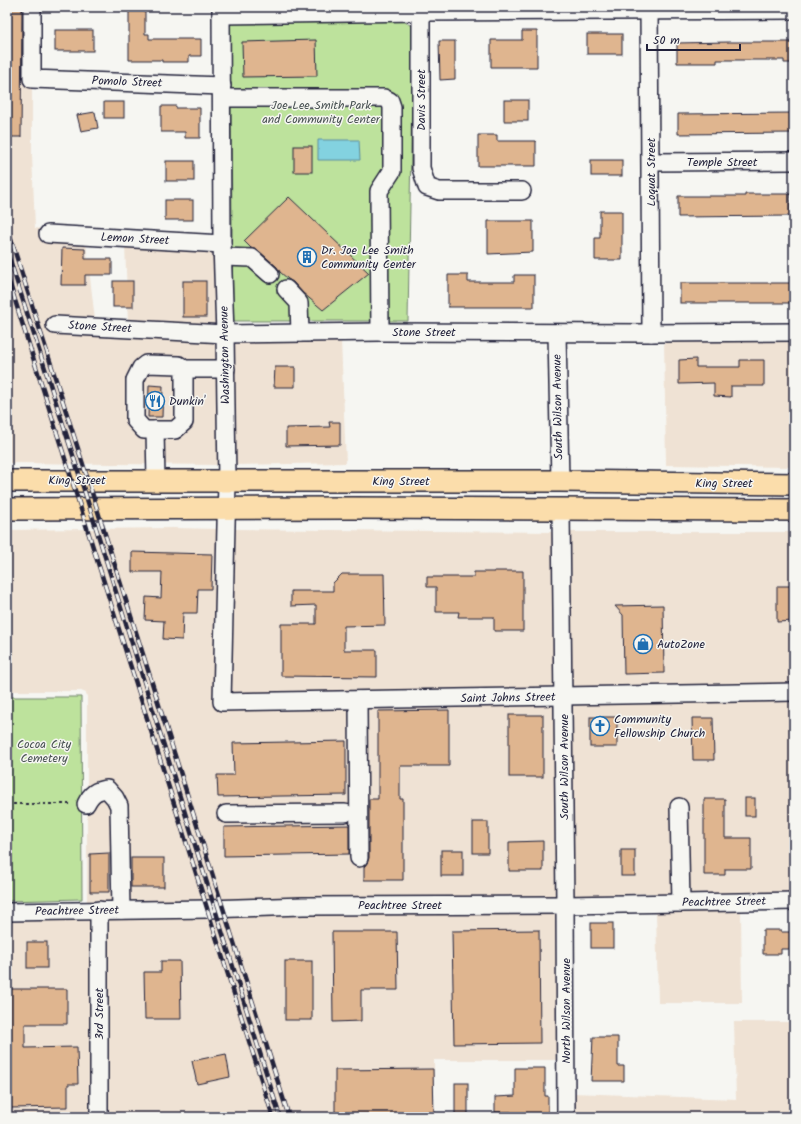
<svg xmlns="http://www.w3.org/2000/svg" width="801" height="1124" font-family="Kalam,sans-serif">
	<style>
		.built { fill: #efe2d4 }
		.green { fill: #bde29c; stroke: #70826c }
		.water { fill: #83d2e0; stroke: #5c8c9e }
		.building { fill: #dfb58f; stroke: #22223b }
		.lines { fill: none; stroke-linecap: round; stroke-linejoin: round }
		.minor-casing { stroke: #22223b; stroke-width: 20 }
		.major-casing { stroke: #22223b; stroke-width: 24 }
		.path { stroke: #22223b; stroke-width: 2; stroke-dasharray: 3 3; stroke-linecap: butt }
		.minor { stroke: #f6f6f2; stroke-width: 17 }
		.major { stroke: #fbddab; stroke-width: 21 }
		.rail-casing { stroke: #22223b; stroke-width: 4.5 }
		.rail { stroke: #f6f6f2; stroke-width: 3; stroke-dasharray: 9; stroke-linecap: butt }
		.labels { text-anchor: middle; dominant-baseline: central; stroke-width: 3; stroke-linejoin: round; paint-order: stroke }
		.street-label { font-size: 12px; fill: #22223b; stroke: #f6f6f2 }
		.park-label { font-size: 12px; fill: #495253; stroke: #f6f6f2 }
		.poi-label { font-size: 12px; fill: #22223b; stroke: #f6f6f2; text-anchor: start }
	</style>
	<rect width="100%" height="100%" fill="#f6f6f2"/>
	<filter id="ink" filterUnits="userSpaceOnUse"><feTurbulence type="fractalNoise" baseFrequency=".025" numOctaves="2"/><feDisplacementMap in="SourceGraphic" scale="8" xChannelSelector="R" yChannelSelector="G"/><feConvolveMatrix kernelMatrix="1 2 1 2 8 2 1 2 1" color-interpolation-filters="sRGB"/></filter>
	<g filter="url(#ink)">
		<g class="built">
			<polygon points="7,7 26,7 25,85 32,86 32,155 35,228 42,229 42,241 86,243 95,320 49,318 48,332 219,340 220,465 7,463"/>
			<polygon points="125,245 216,251 218,326 128,322"/>
			<polygon points="794,339 794,467 666,465 664,340"/>
			<polygon points="341,340 346,463 233,465 232,341"/>
			<polygon points="173,528 219,529 216,710 557,704 559,898 86,903 87,899 87,697 86,693 81,691 7,691 7,530"/>
			<polygon points="232,529 554,532 557,690 229,695"/>
			<polygon points="567,532 794,532 794,685 570,690"/>
			<polygon points="794,700 794,894 656,896 655,893 571,896 570,704"/>
			<polygon points="741,909 742,1003 658,1003 656,911"/>
			<polygon points="559,912 559,1060 434,1060 434,1117 106,1117 105,917 303,913"/>
			<polygon points="92,918 93,1117 7,1117 7,919"/>
			<polygon points="734,1022 794,1022 794,1117 572,1117 572,1093 736,1099"/>
		</g>
		<g class="green">
			<polygon points="402,20 413,27 408,321 233,321 230,23"/>
			<polygon points="7,697 81,697 82,899 7,901"/>
		</g>
		<polygon class="water" points="318,140 359,140 360,160 318,160"/>
		<g class="building">
			<polygon points="7,7 22,7 21,137 7,137"/>
			<polygon points="129,7 145,7 145,34 149,34 149,39 201,39 201,56 189,56 189,62 162,62 162,60 129,60"/>
			<rect x="55" y="30" width="38" height="21"/>
			<polygon points="522,31 537,31 537,67 491,67 491,40 522,40"/>
			<rect x="587" y="34" width="35" height="20"/>
			<polygon points="316,40 317,76 243,77 242,42"/>
			<polygon points="439,41 455,41 455,79 440,80"/>
			<polygon points="729,42 794,42 794,63 784,63 784,60 717,60 717,63 677,63 677,43"/>
			<rect x="504" y="100" width="24" height="21"/>
			<rect x="104" y="102" width="20" height="16"/>
			<polygon points="161,106 176,106 176,108 200,108 200,138 185,138 185,132 161,132"/>
			<polygon points="95,112 98,128 81,131 77,115"/>
			<polygon points="794,113 794,133 678,134 678,114"/>
			<polygon points="478,135 497,135 497,141 536,141 536,166 478,166"/>
			<rect x="294" y="146" width="18" height="26"/>
			<rect x="591" y="160" width="31" height="16"/>
			<rect x="166" y="161" width="28" height="20"/>
			<polygon points="745,194 790,194 790,216 678,217 678,196 745,196"/>
			<polygon points="289,197 369,273 323,310 303,293 293,282 288,279 280,272 277,267 259,251 251,248 244,241"/>
			<rect x="165" y="200" width="28" height="20"/>
			<polygon points="600,211 622,211 622,260 595,260 595,238 600,238"/>
			<polygon points="488,221 533,221 533,252 488,254"/>
			<polygon points="62,248 85,249 85,259 112,259 112,275 85,275 85,285 61,285"/>
			<polygon points="448,275 468,275 468,282 514,282 514,275 534,275 534,307 448,307"/>
			<rect x="113" y="281" width="20" height="26"/>
			<rect x="183" y="281" width="23" height="36"/>
			<rect x="680" y="283" width="114" height="20"/>
			<polygon points="696,359 696,367 740,367 740,360 764,360 764,386 731,386 731,397 714,396 714,383 679,384 679,360"/>
			<polygon points="275,367 295,367 295,387 274,387"/>
			<polygon points="149,385 163,386 162,417 148,417"/>
			<polygon points="329,422 340,422 340,445 286,446 286,428 330,427"/>
			<polygon points="132,552 212,554 211,589 198,589 197,613 183,613 182,640 163,639 164,621 145,620 146,597 161,598 162,572 132,572"/>
			<polygon points="494,571 523,571 523,631 494,631 494,617 458,617 459,612 436,612 436,587 427,587 427,577 474,577 474,572 494,572"/>
			<polygon points="342,574 384,574 385,625 344,626 344,650 377,650 377,677 281,676 281,624 316,624 316,605 291,606 291,591 333,591 333,583"/>
			<polygon points="777,586 794,586 794,621 777,622"/>
			<polygon points="663,605 664,673 624,674 623,615 615,606"/>
			<polygon points="449,710 449,766 400,766 400,799 403,799 403,880 364,880 364,867 367,863 369,858 369,799 378,799 378,711"/>
			<rect x="509" y="715" width="34" height="62"/>
			<rect x="590" y="717" width="27" height="30"/>
			<polygon points="692,718 713,718 714,760 693,760"/>
			<polygon points="346,741 346,795 218,797 217,775 234,775 233,743"/>
			<rect x="745" y="798" width="10" height="18"/>
			<polygon points="704,799 725,799 725,838 751,838 751,869 725,869 725,875 704,875"/>
			<rect x="473" y="822" width="15" height="31"/>
			<polygon points="349,825 349,854 224,856 224,827"/>
			<polygon points="543,841 543,871 509,871 509,842"/>
			<rect x="441" y="850" width="22" height="26"/>
			<rect x="621" y="850" width="14" height="26"/>
			<polygon points="109,853 109,892 90,892 90,854"/>
			<rect x="131" y="858" width="33" height="29"/>
			<rect x="591" y="923" width="22" height="25"/>
			<polygon points="539,930 540,1043 454,1044 452,931"/>
			<polygon points="763,930 781,930 781,932 794,932 794,949 781,949 781,954 763,954"/>
			<polygon points="332,932 397,932 398,990 361,990 361,1021 333,1022"/>
			<rect x="27" y="942" width="20" height="26"/>
			<polygon points="161,961 180,961 181,1019 145,1019 144,972 161,972"/>
			<rect x="285" y="961" width="27" height="59"/>
			<polygon points="10,989 67,989 67,1024 25,1024 25,1048 77,1047 78,1084 68,1084 68,1107 10,1108"/>
			<polygon points="593,1037 618,1037 618,1066 624,1066 624,1081 591,1081"/>
			<polygon points="226,1054 230,1077 197,1084 192,1061"/>
			<polygon points="515,1068 545,1068 545,1096 548,1096 548,1115 511,1115 511,1112 495,1112 495,1097 515,1096"/>
			<polygon points="433,1069 434,1117 335,1117 335,1070"/>
			<rect x="455" y="1083" width="13" height="34"/>
		</g>
		<g class="lines">
			<defs>
				<g id="minor">
					<polyline points="32,7 32,79 222,86"/>
					<polyline points="221,7 222,244 225,334 227,481 222,702 794,692"/>
					<polyline points="649,7 651,333"/>
					<polyline points="421,12 421,168 427,187 439,191 522,191"/>
					<polyline points="221,15 421,12 794,10"/>
					<polyline points="222,98 384,98 390,101 392,107 392,171 379,191 380,332"/>
					<polyline points="651,162 794,161"/>
					<polyline points="48,234 222,244"/>
					<polyline points="223,257 252,258 270,274"/>
					<polyline points="286,289 299,303 300,333"/>
					<polyline points="55,325 225,334 380,332 651,333 794,332"/>
					<polyline points="557,333 560,481"/>
					<polyline points="184,369 184,422 175,430 144,430 135,420 135,380 141,368 146,364 179,365 184,369 226,369"/>
					<polyline points="155,430 156,481"/>
					<polyline points="561,510 565,905 566,1117"/>
					<polyline points="358,700 359,858"/>
					<path d="M86,804C91,794 96,790 107,789L115,798L119,806L121,910"/>
					<polyline points="679,807 681,903"/>
					<polyline points="226,814 345,813"/>
					<polyline points="99,910 99,1117"/>
					<polyline points="7,912 208,909 303,906 565,905 794,901"/>
				</g>
				<g id="major">
					<polyline points="7,481 560,481 794,484"/>
					<polyline points="7,509 353,508 794,510"/>
				</g>
			</defs>
			<use href="#minor" class="minor-casing"/>
			<use href="#major" class="major-casing"/>
			<polyline class="path" points="7,804 72,804"/>
			<use href="#minor" class="minor"/>
			<use href="#major" class="major"/>
			<defs>
				<g id="rail">
					<polyline points="7,227 88,480 289,1117"/>
					<polyline points="7,251 81,480 280,1117"/>
					<polyline points="7,275 273,1117"/>
				</g>
			</defs>
			<use href="#rail" class="rail-casing"/>
			<use href="#rail" class="rail"/>
		</g>
	</g>
	<defs>
		<symbol id="building-ring" viewBox="-11 -11 22 22"><circle r="9.5" fill="#f6f6f2" stroke="#1f6fb2" stroke-width="1.5"/><path d="M-4-6H4V6H1V3H-1V6H-4ZM-2.5-4.3h1.7v1.8h-1.7ZM.8-4.3h1.7v1.8H.8ZM-2.5-1h1.7V.8h-1.7ZM.8-1h1.7V.8H.8Z" fill="#1f6fb2"/></symbol>
		<symbol id="restaurant-ring" viewBox="-11 -11 22 22"><circle r="9.5" fill="#f6f6f2" stroke="#1f6fb2" stroke-width="1.5"/><path d="M-5-6h1v4h1v-4h1v4h1v-4h1v5L-1.5 .5V6h-2V.5L-5-1ZM5-6V6H3V1.5H1.5Q1.5-4 5-6Z" fill="#1f6fb2"/></symbol>
		<symbol id="shop-ring" viewBox="-11 -11 22 22"><circle r="9.5" fill="#f6f6f2" stroke="#1f6fb2" stroke-width="1.5"/><path d="M-5-2.5h2.3a2.7 3.5 0 0 1 5.4 0H5L5.5 6h-11ZM-1.5-2.5h3a1.5 2.3 0 0 0-3 0Z" fill="#1f6fb2"/></symbol>
		<symbol id="church-ring" viewBox="-11 -11 22 22"><circle r="9.5" fill="#f6f6f2" stroke="#1f6fb2" stroke-width="1.5"/><path d="M-1.2-6h2.4v3.5h3.3v2.4h-3.3V6h-2.4V-.1h-3.3v-2.4h3.3Z" fill="#1f6fb2"/></symbol>
	</defs>
	<g fill-rule="evenodd">
		<use href="#building-ring" x="296" y="246" width="22" height="22"/>
		<use href="#restaurant-ring" x="144" y="390" width="22" height="22"/>
		<use href="#shop-ring" x="632" y="633" width="22" height="22"/>
		<use href="#church-ring" x="589" y="715" width="22" height="22"/>
	</g>
	<g class="labels">
		<g class="street-label">
			<text transform="translate(127 82) rotate(2)">Pomolo Street</text>
			<text transform="translate(421 100) rotate(-90)">Davis Street</text>
			<text x="722" y="162">Temple Street</text>
			<text transform="translate(651 172) rotate(-90)">Loquat Street</text>
			<text transform="translate(135 239) rotate(3)">Lemon Street</text>
			<text transform="translate(100 327) rotate(3)">Stone Street</text>
			<text x="424" y="332">Stone Street</text>
			<text transform="translate(225 355) rotate(-91)">Washington Avenue</text>
			<text transform="translate(558 407) rotate(-91)">South Wilson Avenue</text>
			<text x="77" y="480">King Street</text>
			<text x="401" y="481">King Street</text>
			<text x="724" y="483">King Street</text>
			<text transform="translate(508 698) rotate(-1)">Saint Johns Street</text>
			<text transform="translate(564 767) rotate(-90)">South Wilson Avenue</text>
			<text transform="translate(724 902) rotate(-1)">Peachtree Street</text>
			<text x="400" y="905">Peachtree Street</text>
			<text transform="translate(77 911) rotate(-1)">Peachtree Street</text>
			<text transform="translate(566 1011) rotate(-90)">North Wilson Avenue</text>
			<text transform="translate(99 1014) rotate(-90)">3rd Street</text>
		</g>
		<g class="park-label">
			<text x="321" y="105">Joe Lee Smith Park<tspan x="321" dy="14">and Community Center</tspan></text>
			<text x="44" y="744">Cocoa City<tspan x="44" dy="14">Cemetery</tspan></text>
		</g>
		<g class="poi-label">
			<text x="321" y="250">Dr. Joe Lee Smith<tspan x="321" dy="14">Community Center</tspan></text>
			<text x="169" y="401">Dunkin'</text>
			<text x="657" y="644">AutoZone</text>
			<text x="614" y="719">Community<tspan x="614" dy="14">Fellowship Church</tspan></text>
		</g>
	</g>
	<rect width="801" height="1124" fill="none" stroke="#f6f6f2" stroke-width="24"/>
	<rect x="12" y="12" width="777" height="1100" fill="none" stroke="#22223b" stroke-width="1.5" filter="url(#ink)"/>
	<path d="M647 44v6h93v-6" fill="none" stroke="#22223b" stroke-width="2"/>
	<text x="653" y="44" font-size="12" fill="#22223b" stroke="#f6f6f2" stroke-width="3" paint-order="stroke">50 m</text>
</svg>
